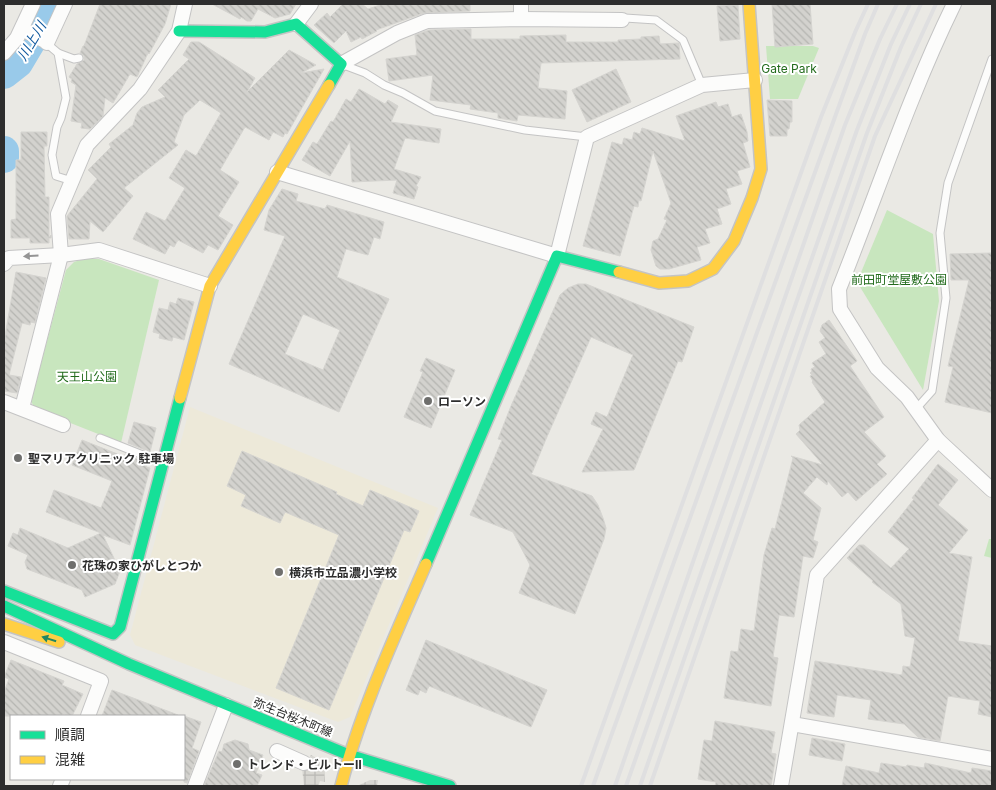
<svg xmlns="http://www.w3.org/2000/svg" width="996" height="790" font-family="Inter,'Noto Sans JP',sans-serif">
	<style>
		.education { fill: #ede9d9 }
		.park { fill: #c8e6be }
		.plaza { fill: url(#plaza-grid) }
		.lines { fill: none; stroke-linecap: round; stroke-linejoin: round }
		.river { stroke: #99caea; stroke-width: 30 }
		.building { fill: url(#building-back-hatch); stroke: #d5d4d0; fill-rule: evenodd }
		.lane-casing { stroke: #c4c4c4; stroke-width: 9 }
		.street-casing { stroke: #c4c4c4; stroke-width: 16 }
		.fast-casing { stroke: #c4c4c4; stroke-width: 14 }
		.slow-casing { stroke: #c4c4c4; stroke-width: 14 }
		.lane { stroke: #fcfcfb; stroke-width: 7 }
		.street { stroke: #fcfcfb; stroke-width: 14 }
		.fast { stroke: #16e098; stroke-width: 11 }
		.slow { stroke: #ffcf43; stroke-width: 11 }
		.rail { stroke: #dfdfe0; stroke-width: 4 }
		.oneway { fill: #949494 }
		.oneway2 { fill: #228662 }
		.poi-dot { fill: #6f6f6d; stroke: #fff; stroke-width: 2 }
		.labels { text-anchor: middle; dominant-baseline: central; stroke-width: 4; stroke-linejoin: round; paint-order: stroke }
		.park-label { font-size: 12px; fill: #226b1c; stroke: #fff }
		.poi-label { font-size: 12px; font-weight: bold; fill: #2d2d2d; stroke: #fff; text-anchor: start }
		.street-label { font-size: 12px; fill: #2d2d2d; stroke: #fff }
		.water-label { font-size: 14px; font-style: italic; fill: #10599e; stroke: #fff }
	</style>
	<defs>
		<pattern id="plaza-grid" width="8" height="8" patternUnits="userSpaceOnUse" patternTransform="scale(1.25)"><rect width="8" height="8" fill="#d8d7d2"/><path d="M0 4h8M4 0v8" fill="none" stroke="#bab9b5"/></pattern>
		<pattern id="building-back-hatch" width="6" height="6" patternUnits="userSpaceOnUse" patternTransform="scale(1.25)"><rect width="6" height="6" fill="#d3d2ce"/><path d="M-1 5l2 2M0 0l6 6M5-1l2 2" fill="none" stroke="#b5b5b1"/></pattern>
	</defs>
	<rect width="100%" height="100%" fill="#eae9e4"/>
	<polygon class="education" points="190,407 438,508 350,717 338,722 135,645 130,635"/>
	<g class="park">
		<polygon points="766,46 813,46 819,48 798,99 770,99"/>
		<polygon points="887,210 933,234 939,301 923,390 857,282"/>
		<polygon points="84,259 99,259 159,280 121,443 35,409 31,401 66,270 74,262"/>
		<polygon points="989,539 992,539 992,558 984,556"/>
	</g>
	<g class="plaza">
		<polygon points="311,755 320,760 324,766 325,782 320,781 318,786 304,786 302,768"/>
		<polygon points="370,780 378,780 377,786 357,786"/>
	</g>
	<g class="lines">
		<g class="river">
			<polyline points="4,74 18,63 53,4"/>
			<polyline points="4,151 4,158"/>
		</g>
	</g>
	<g class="building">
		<polygon points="100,4 171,4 165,24 149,54 148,53 137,77 130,74 113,103 105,98 103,116 90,129 81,128 82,123 71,121 76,85 71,82 72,79 69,77 77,64 84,60 84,56 80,53 83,46 84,46"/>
		<polygon points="212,4 296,4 290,14 275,18 258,9 251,21 247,21 241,17 240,19"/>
		<polygon points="343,4 362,4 368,9 383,4 470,4 470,11 424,13 376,30 377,31 362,39 361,37 351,42 346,31 334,43 314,25 327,13 330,17"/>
		<polygon points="772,4 810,4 813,44 775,47"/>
		<polygon points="738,5 740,39 720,41 717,6"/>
		<polygon points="471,29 471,39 520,39 520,36 566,35 566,42 618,42 618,40 641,39 641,37 659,36 660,44 679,43 680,59 541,63 538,88 567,91 565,119 518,115 517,121 498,118 498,113 470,109 471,105 430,100 433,75 389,81 386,59 417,55 415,35 429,30"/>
		<polygon points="191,42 199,42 255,78 247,92 289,50 316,65 301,73 324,69 287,134 285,133 283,137 273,132 269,140 245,127 220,170 239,182 218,216 233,225 218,250 208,245 203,253 178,240 174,247 170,245 165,254 133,239 146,212 165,221 185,188 169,178 186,150 196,156 221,113 200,100 184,115 174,142 178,145 124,188 133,196 103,232 90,221 89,239 69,239 67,216 97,179 88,170 111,147 109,144 133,125 137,113 142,107 165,97 158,90 189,59 183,55"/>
		<polygon points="616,69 631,102 587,122 572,90"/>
		<polygon points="359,89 385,104 388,100 398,106 391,122 441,129 439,143 405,138 394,169 421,177 416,186 418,187 414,199 393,193 397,180 352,182 350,141 330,176 302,160 313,142 317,144 331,121 333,122 346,99 351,102"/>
		<polygon points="767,100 792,101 792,122 790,122 789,129 787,129 787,136 770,136"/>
		<polygon points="716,102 718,107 728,104 732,117 741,114 747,132 748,141 743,143 750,167 737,171 742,184 726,189 731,204 717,209 722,224 705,229 710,243 697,247 701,260 669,269 660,269 656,266 651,250 653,241 658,239 667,220 664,219 671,203 653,151 641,201 639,200 638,207 634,206 620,256 583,246 612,142 622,145 624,138 632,140 634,132 640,134 642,128 685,141 676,116"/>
		<polygon points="21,132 47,132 47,146 44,146 45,197 49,197 49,237 51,235 51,238 49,238 49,243 30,243 30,238 11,238 11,220 16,219 16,160 21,160"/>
		<path d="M282,189L298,194L296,201L325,209L327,205L384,222L380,239L374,237L368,255L346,249L337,277L389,299L339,412L229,364L285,236L264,230L269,210ZM303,314L340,330L323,370L285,354Z"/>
		<polygon points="992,253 992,413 945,402 953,367 948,366 969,280 951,280 950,254"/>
		<polygon points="16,272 46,278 35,323 31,322 30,325 22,323 9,375 21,377 17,393 4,391 4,342"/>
		<polygon points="578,284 586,284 694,327 682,362 678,361 634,470 582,472 603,429 591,424 596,412 607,417 633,355 591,337 546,439 532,473 530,474 592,496 598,505 603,518 606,528 604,539 575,614 519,593 530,565 513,532 470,515 502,440 498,439 511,406 560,295 568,288"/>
		<polygon points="178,298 194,302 184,340 173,337 172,341 159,338 160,334 153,332 159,308 168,310 170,302 176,304"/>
		<polygon points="829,320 857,361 850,366 884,417 864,432 886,456 877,464 887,474 856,501 848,492 842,497 828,481 827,485 817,477 803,493 821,508 813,540 818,542 813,558 803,556 794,617 779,615 773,657 778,658 771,706 724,698 731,651 738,652 741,629 754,631 764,555 772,528 775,529 793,458 791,456 823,465 796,434 800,430 799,425 825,402 812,382 813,381 810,376 812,375 810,373 812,371 811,369 815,367 812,363 826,354 819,342 825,338 820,331 822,325"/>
		<polygon points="426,358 455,370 431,428 404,417 423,372 420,371"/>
		<polygon points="134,422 156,428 150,452 128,443"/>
		<polygon points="82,440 125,457 125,454 148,463 146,467 150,468 130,545 103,535 120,571 115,584 85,597 82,590 27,569 25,562 28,555 8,546 13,533 18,535 20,528 68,548 101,533 46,512 54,490 101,508 112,481 72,465"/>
		<polygon points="242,451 337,492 336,494 363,506 370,490 419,511 410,532 404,530 329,710 276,688 339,535 285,512 280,523 241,506 246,495 227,486"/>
		<polygon points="938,464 958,480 938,505 968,530 949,553 972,557 958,641 992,646 992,717 978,714 980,701 948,696 940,741 918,737 904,724 868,719 871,700 837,695 834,717 807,713 815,661 902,675 903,666 910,667 915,638 905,636 901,604 872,582 873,581 847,558 859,545 864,545 891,568 909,549 888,532 914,499 912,498"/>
		<polygon points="426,640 547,690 531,727 429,686 426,693 420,690 418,695 406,690"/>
		<polygon points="11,660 64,681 62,685 83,694 72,716 64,714 60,716 4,716 4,692 9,679 4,677"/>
		<polygon points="112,690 178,715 178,716 102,716"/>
		<polygon points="184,716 201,722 192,748 199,751 187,783 184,782"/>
		<polygon points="715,721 775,732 771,753 776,754 771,786 715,786 716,782 698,779 704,740 712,741"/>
		<polygon points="812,738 845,744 842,761 809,755"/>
		<polygon points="235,740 248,744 249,750 263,755 256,773 262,775 257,786 204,786 219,751 222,752 224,744"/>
		<polygon points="881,763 906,767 907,765 924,768 925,763 971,773 972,768 992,771 992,786 842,786 846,766 879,773"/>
	</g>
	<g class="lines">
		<defs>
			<g id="lane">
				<polyline points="622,20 625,18 656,20 683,40 702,85"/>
				<polyline points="45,42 58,53 66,98 61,118 57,127 52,155 56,176 72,181"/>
				<polyline points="58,53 74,59 79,58"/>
				<polyline points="341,64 365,73 384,85 403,93 435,111 525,130 587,137"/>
				<polyline points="916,409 932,391 946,298 940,233 948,183 992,59"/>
				<polyline points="100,438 163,463"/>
			</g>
			<g id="street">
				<polyline points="521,4 521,19"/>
				<path d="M954,4C909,96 877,194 839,289L840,309L877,368L907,397L938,440L992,490"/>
				<polyline points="296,24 311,4"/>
				<polyline points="22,29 45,41"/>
				<polyline points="47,43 65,4"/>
				<polyline points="4,53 17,38 33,4"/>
				<polyline points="341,64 397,33 427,21 521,19 622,20"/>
				<polyline points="277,172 557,256 587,137 702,85 755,80"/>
				<polyline points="4,264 9,258 61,255 99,250 210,286"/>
				<polyline points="4,402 63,425"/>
				<polyline points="22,408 61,255 58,214 87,145 140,89 179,31 185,4"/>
				<polyline points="4,642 101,681 88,716"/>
				<polyline points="792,724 992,759"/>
				<polyline points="277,751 304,763"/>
				<polyline points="60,786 63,779"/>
				<polyline points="195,786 226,705"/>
				<polyline points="781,786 817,575 938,440"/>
			</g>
			<g id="fast">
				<polyline points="179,31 265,32 296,24 341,64 329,85"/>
				<polyline points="426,564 557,256 619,272"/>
				<polyline points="4,591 113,634 120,627 180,398"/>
				<polyline points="4,606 129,664 349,755 450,786"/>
			</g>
			<g id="slow">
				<polyline points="619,272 659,283 688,281 713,269 734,241 752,198 761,169 749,4"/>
				<polyline points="180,398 210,286 329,85"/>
				<polyline points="4,624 59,642"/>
				<path d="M341,786C361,709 395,636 426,564"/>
			</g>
		</defs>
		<use href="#lane" class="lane-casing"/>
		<use href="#street" class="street-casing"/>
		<use href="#fast" class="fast-casing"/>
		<use href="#slow" class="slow-casing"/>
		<use href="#lane" class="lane"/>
		<use href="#street" class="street"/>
		<use href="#fast" class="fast"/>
		<use href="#slow" class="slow"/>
		<g class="rail">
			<polyline points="581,786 821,117 856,30 868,4"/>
			<polyline points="593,786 865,34 878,4"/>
			<polyline points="615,786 845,125 880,39 897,4"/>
			<polyline points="626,786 857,130 891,44 910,4"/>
			<polyline points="640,786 867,133 901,47 921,4"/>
			<polyline points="650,786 875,136 936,4"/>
		</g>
	</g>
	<defs><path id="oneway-solid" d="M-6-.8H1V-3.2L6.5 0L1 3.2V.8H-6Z" transform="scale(1.25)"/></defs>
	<use class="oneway" href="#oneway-solid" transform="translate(31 256) rotate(177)"/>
	<use class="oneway2" href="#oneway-solid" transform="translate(49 639) rotate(-162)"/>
	<g class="poi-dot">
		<circle cx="428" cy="401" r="5"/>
		<circle cx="18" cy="458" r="5"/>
		<circle cx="72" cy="565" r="5"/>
		<circle cx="279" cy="572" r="5"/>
		<circle cx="237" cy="764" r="5"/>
	</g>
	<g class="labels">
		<g class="park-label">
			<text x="789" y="68">Gate Park</text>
			<text x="899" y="279">前田町堂屋敷公園</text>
			<text x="87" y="376">天王山公園</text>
		</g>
		<g class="poi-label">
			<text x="438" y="401">ローソン</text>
			<text x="28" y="458">聖マリアクリニック 駐車場</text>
			<text x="82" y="565">花珠の家ひがしとつか</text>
			<text x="289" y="572">横浜市立品濃小学校</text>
			<text x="247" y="764">トレンド・ビルトーⅡ</text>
		</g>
		<g class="street-label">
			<text transform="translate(293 717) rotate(22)">弥生台桜木町線</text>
		</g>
		<g class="water-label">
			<text transform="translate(31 41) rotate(-59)">川上川</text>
		</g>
	</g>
	<rect width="996" height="790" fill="none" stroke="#2d2d2d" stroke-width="10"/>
	<rect x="10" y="715" width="175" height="65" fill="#ffffff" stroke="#ababab"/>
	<rect x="20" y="731" width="25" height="8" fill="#16e098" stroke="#ababab"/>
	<text x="55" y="740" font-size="15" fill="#2d2d2d">順調</text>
	<rect x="20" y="756" width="25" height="8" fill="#ffcf43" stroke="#ababab"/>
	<text x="55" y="765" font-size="15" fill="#2d2d2d">混雑</text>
</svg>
